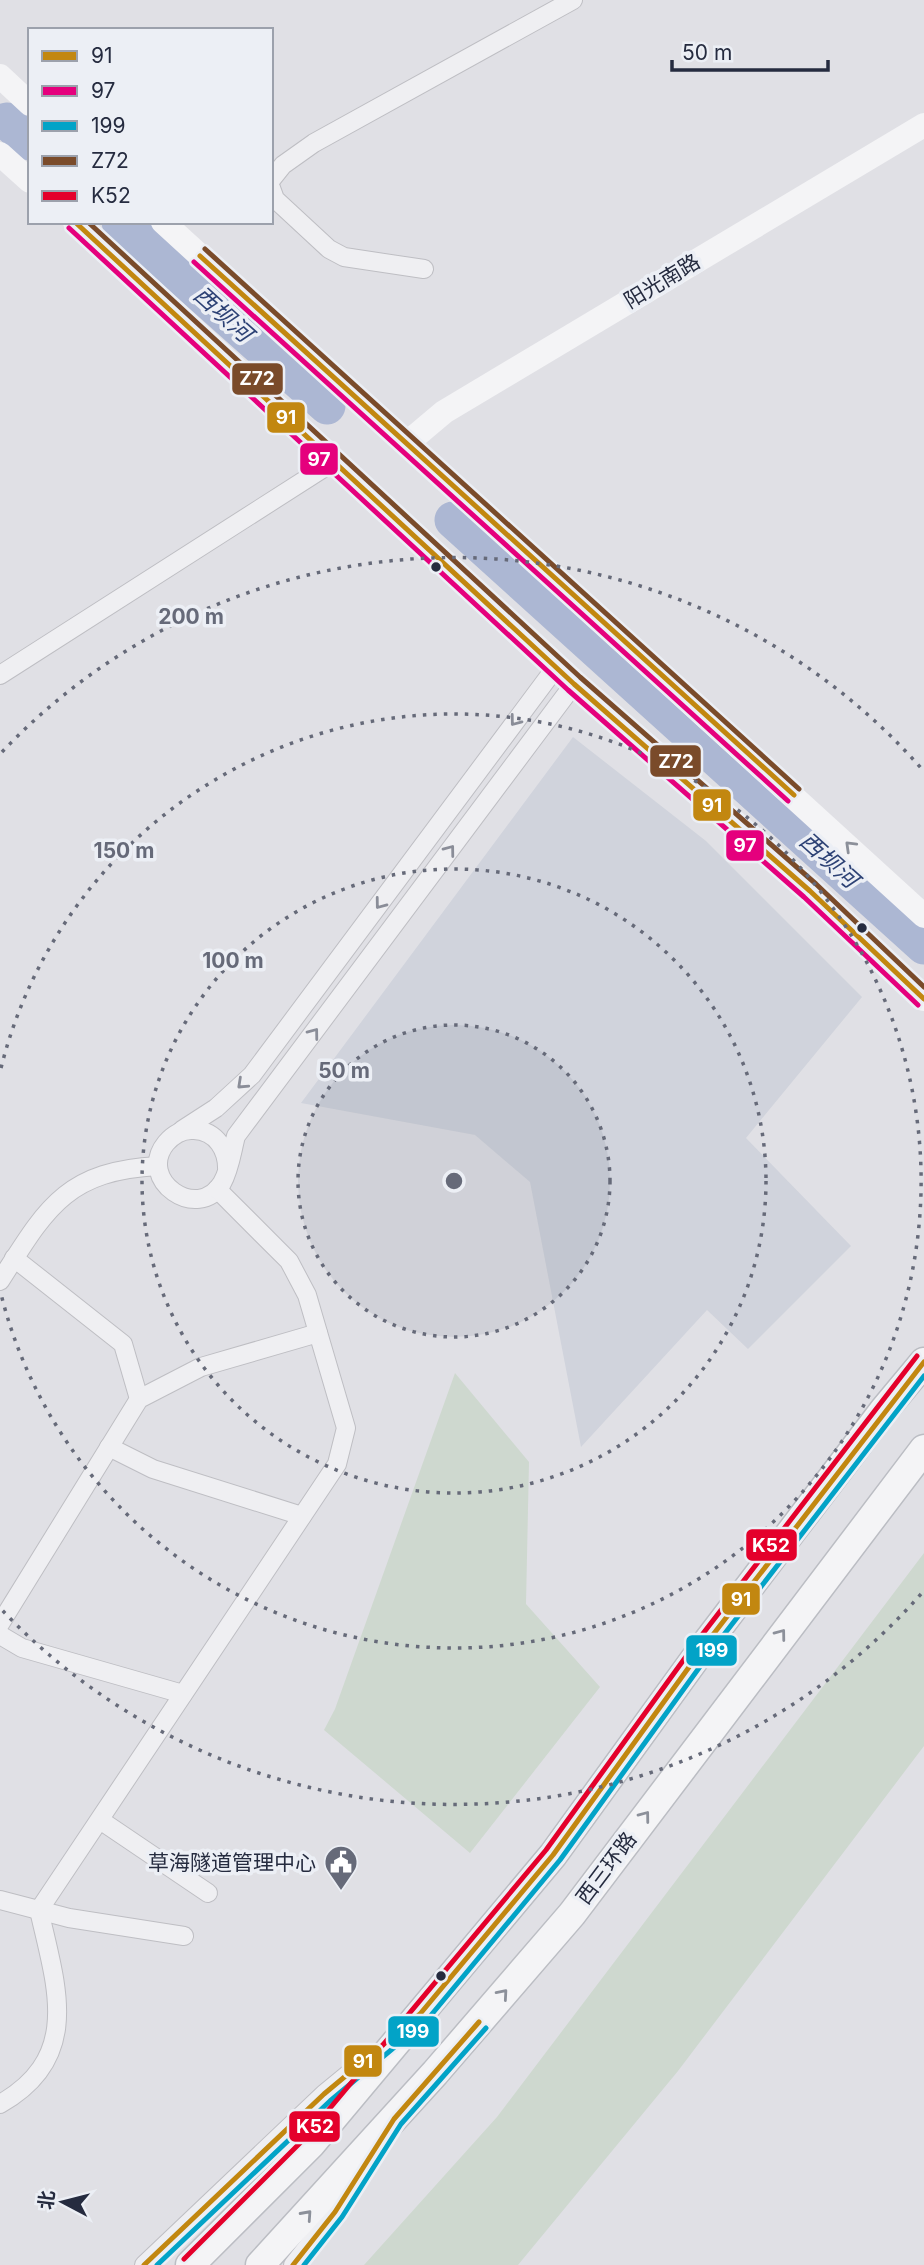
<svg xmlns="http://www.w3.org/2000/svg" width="924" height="2265" font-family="Inter,'Noto Sans SC',sans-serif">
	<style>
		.built { fill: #d0d3dc }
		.green { fill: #ced8cf }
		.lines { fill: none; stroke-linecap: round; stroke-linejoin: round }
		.river { stroke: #acb7d3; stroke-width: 37 }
		.street-casing { stroke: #bebec3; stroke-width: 20 }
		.primary-casing { stroke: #bbbdc3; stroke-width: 31 }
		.street { stroke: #efeff2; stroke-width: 18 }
		.secondary { stroke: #f4f4f6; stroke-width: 24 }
		.primary { stroke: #f4f4f6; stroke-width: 28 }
		.bus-1-casing { stroke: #eceff5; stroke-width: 10 }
		.bus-2-casing { stroke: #eceff5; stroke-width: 10 }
		.bus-3-casing { stroke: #eceff5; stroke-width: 10 }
		.bus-4-casing { stroke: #eceff5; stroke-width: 10 }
		.bus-5-casing { stroke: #eceff5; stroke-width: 10 }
		.bus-1 { stroke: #c28710; stroke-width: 5 }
		.bus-2 { stroke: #e5007d; stroke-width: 5 }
		.bus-3 { stroke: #02a3c7; stroke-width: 5 }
		.bus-4 { stroke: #7a4b2a; stroke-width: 5 }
		.bus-5 { stroke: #e4002b; stroke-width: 5 }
		.oneway { stroke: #8a8d98 }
		.oneway2 { stroke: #8c909a }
		.ring { fill: none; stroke: #666a79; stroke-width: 3.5; stroke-dasharray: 3.5 7 }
		.bus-dot { fill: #252b3f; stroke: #eceff5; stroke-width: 2.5 }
		.labels { text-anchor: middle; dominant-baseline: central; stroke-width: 7; stroke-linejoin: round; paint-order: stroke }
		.street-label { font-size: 21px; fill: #252b3f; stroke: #eceff5 }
		.poi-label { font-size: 21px; fill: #252b3f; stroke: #eceff5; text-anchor: end }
		.water-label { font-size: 23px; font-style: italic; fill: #2d4275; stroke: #eceff5 }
		.centre { fill: #666a79; stroke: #eceff5; stroke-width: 3.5 }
		.ring-label { font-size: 21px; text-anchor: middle; font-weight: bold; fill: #666a79; stroke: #eceff5; stroke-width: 7; stroke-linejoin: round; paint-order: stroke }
		.line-badge { stroke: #eceff5; stroke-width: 2.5 }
		.badge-label { font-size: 19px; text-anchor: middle; font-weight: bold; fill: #fff }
	</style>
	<rect width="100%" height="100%" fill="#e0e0e5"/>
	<polygon class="built" points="573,737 706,841 862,997 746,1138 851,1246 748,1349 707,1310 581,1447 530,1182 475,1135 301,1103"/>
	<g class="green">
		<polygon points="455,1373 529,1462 526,1604 600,1687 470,1853 324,1730 335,1709"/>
		<polygon points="924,1553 924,1746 678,2071 518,2265 364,2265 497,2117"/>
	</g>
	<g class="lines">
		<g class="river">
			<polyline points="7,121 30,142"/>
			<polyline points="120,222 327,406"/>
			<polyline points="453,520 924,946"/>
		</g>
		<defs>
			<g id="street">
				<polyline points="271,180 283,165 314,143 573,0"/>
				<polyline points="271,188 275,199 329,249 344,257 424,269"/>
				<polyline points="0,675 333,462"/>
				<polyline points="182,1130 216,1108 252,1075 556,667"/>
				<path d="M227,1171C228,1151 217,1131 194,1130C183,1129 173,1135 166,1143C136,1180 198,1223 222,1183C230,1169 232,1151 236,1136L574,684"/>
				<polyline points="14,1258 123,1344 139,1399"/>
				<path d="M0,1281C46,1209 65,1171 158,1166"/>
				<polyline points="109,1447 153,1469 302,1516"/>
				<polyline points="0,1624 139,1399 201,1367 318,1333"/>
				<polyline points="0,1635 22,1648 183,1694"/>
				<polyline points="100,1820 208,1893"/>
				<polyline points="0,1900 69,1918 184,1936"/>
				<path d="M0,2104C83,2057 56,1986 39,1910L337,1464L346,1428L307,1295L289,1261L217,1189"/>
				<polyline points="144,2265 324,2094 374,2053"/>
				<polyline points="293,2265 335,2212 366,2163"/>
			</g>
			<g id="primary">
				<polyline points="190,2265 311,2144 553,1855 705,1645 884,1410 924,1362"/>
				<polyline points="260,2265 435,2073 572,1914 924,1449"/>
			</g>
		</defs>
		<use href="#street" class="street-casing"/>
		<use href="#primary" class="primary-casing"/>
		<use href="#street" class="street"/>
		<g class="secondary">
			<polyline points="0,76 30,104"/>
			<polyline points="0,154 30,181"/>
			<polyline points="75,222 574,684 810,891 924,999"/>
			<polyline points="163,222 924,916"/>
			<polyline points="406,444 444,412 924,125"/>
		</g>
		<use href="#primary" class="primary"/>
		<defs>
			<g id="bus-1">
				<polyline points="75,222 574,684 810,891 924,999"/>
				<polyline points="200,256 794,795"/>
				<polyline points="144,2265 324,2094 420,2014 553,1855 705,1645 924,1362"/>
				<polyline points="293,2265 335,2212 394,2119 479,2022"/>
			</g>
			<g id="bus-2">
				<polyline points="69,228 568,690 804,897 918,1005"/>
				<polyline points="194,262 788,801"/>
			</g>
			<g id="bus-3">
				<polyline points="157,2265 330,2101 427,2020 560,1860 712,1650 924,1376"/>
				<polyline points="304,2265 342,2217 401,2124 486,2028"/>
			</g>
			<g id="bus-4">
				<polyline points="88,222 580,677 816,884 924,987"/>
				<polyline points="205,249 799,789"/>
			</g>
			<polyline id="bus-5" points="184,2259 305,2138 546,1850 698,1640 917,1356"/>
		</defs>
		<use href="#bus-1" class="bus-1-casing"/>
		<use href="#bus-2" class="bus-2-casing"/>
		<use href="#bus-3" class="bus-3-casing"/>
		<use href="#bus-4" class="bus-4-casing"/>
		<use href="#bus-5" class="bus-5-casing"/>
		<use href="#bus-1" class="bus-1"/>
		<use href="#bus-2" class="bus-2"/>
		<use href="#bus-3" class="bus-3"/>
		<use href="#bus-4" class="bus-4"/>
		<use href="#bus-5" class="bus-5"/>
	</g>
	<defs><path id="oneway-chevron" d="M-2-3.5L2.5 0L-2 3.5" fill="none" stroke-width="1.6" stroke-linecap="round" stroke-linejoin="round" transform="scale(1.75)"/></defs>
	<g class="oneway">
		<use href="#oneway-chevron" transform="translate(515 721) rotate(127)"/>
		<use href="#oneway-chevron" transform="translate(450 850) rotate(-53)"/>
		<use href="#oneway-chevron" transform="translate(380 904) rotate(127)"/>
		<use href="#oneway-chevron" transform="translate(314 1033) rotate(-53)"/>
		<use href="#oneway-chevron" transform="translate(242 1084) rotate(137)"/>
	</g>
	<g class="oneway2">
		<use href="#oneway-chevron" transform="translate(850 846) rotate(-136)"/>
		<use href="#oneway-chevron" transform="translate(781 1634) rotate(-53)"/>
		<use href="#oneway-chevron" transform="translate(645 1816) rotate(-53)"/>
		<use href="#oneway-chevron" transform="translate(503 1994) rotate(-49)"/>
		<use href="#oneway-chevron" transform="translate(307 2215) rotate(-48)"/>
	</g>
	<circle cx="454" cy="1181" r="156" fill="#666a79" fill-opacity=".12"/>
	<g class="ring">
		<circle cx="454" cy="1181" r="156"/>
		<circle cx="454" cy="1181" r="312"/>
		<path d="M1 1068A467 467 0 1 1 1 1294"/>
		<path d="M921 1594A623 623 0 0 1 2 1610M2 752A623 623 0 0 1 921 768"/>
	</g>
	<defs>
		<symbol id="civic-pin" viewBox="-11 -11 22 30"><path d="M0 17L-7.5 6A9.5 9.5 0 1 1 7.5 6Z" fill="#666a79" stroke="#eceff5"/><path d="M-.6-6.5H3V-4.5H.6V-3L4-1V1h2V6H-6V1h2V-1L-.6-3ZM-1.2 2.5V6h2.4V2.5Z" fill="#fff"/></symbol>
	</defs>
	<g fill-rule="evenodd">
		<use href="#civic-pin" x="322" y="1843" width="38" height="52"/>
	</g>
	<g class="bus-dot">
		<circle cx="436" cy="567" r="6"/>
		<circle cx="862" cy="928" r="6"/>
		<circle cx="441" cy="1976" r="6"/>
	</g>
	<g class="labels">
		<g class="street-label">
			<text transform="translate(662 281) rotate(-31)">阳光南路</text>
			<text transform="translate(606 1868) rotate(-53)">西三环路</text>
		</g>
		<g class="poi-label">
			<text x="316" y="1862">草海隧道管理中心</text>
		</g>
		<g class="water-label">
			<text transform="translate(223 314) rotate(42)">西坝河</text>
			<text transform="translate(829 860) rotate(42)">西坝河</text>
		</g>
	</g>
	<circle cx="454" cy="1181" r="10" class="centre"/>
	<g class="ring-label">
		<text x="191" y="624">200 m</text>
		<text x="124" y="858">150 m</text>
		<text x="233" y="968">100 m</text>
		<text x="344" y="1078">50 m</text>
	</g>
	<g class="line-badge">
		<rect x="231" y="362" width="53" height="34" rx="7" fill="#7a4b2a"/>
		<rect x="266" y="401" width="40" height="33" rx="7" fill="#c28710"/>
		<rect x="299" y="442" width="40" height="34" rx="7" fill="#e5007d"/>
		<rect x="649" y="744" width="53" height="34" rx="7" fill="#7a4b2a"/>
		<rect x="692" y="788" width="40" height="34" rx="7" fill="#c28710"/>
		<rect x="725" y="829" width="40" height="33" rx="7" fill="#e5007d"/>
		<rect x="745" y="1528" width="53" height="34" rx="7" fill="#e4002b"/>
		<rect x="721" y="1582" width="40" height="34" rx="7" fill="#c28710"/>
		<rect x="685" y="1634" width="53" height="33" rx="7" fill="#02a3c7"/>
		<rect x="387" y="2015" width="53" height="33" rx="7" fill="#02a3c7"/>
		<rect x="343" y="2044" width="40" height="34" rx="7" fill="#c28710"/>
		<rect x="288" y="2110" width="53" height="33" rx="7" fill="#e4002b"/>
	</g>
	<g class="badge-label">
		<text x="257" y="385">Z72</text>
		<text x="286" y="424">91</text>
		<text x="319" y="466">97</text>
		<text x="676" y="768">Z72</text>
		<text x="712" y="812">91</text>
		<text x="745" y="852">97</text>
		<text x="771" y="1552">K52</text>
		<text x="741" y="1606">91</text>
		<text x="712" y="1657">199</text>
		<text x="413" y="2038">199</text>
		<text x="363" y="2068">91</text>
		<text x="315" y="2133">K52</text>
	</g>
	<rect x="28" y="28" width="245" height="196" fill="#eceff5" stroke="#9ca1ac" stroke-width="2"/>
	<rect x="42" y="51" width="35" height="10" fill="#c28710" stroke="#9ca1ac" stroke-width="2"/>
	<text x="91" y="63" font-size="21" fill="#252b3f">91</text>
	<rect x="42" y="86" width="35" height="10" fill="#e5007d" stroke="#9ca1ac" stroke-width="2"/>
	<text x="91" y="98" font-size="21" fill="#252b3f">97</text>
	<rect x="42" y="121" width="35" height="10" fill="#02a3c7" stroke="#9ca1ac" stroke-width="2"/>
	<text x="91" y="133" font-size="21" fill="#252b3f">199</text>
	<rect x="42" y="156" width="35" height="10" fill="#7a4b2a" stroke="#9ca1ac" stroke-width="2"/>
	<text x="91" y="168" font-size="21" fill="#252b3f">Z72</text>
	<rect x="42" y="191" width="35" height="10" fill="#e4002b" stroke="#9ca1ac" stroke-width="2"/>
	<text x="91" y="203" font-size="21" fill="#252b3f">K52</text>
	<g transform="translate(63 2202) rotate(277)" stroke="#eceff5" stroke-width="5" paint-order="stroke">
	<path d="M0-5L12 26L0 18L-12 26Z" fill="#252b3f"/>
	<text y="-10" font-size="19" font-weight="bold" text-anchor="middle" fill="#252b3f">北</text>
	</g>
	<path d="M672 60v10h156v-10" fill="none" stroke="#252b3f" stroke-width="3.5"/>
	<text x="682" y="60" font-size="21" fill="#252b3f" stroke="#eceff5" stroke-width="5" paint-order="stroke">50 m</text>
</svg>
